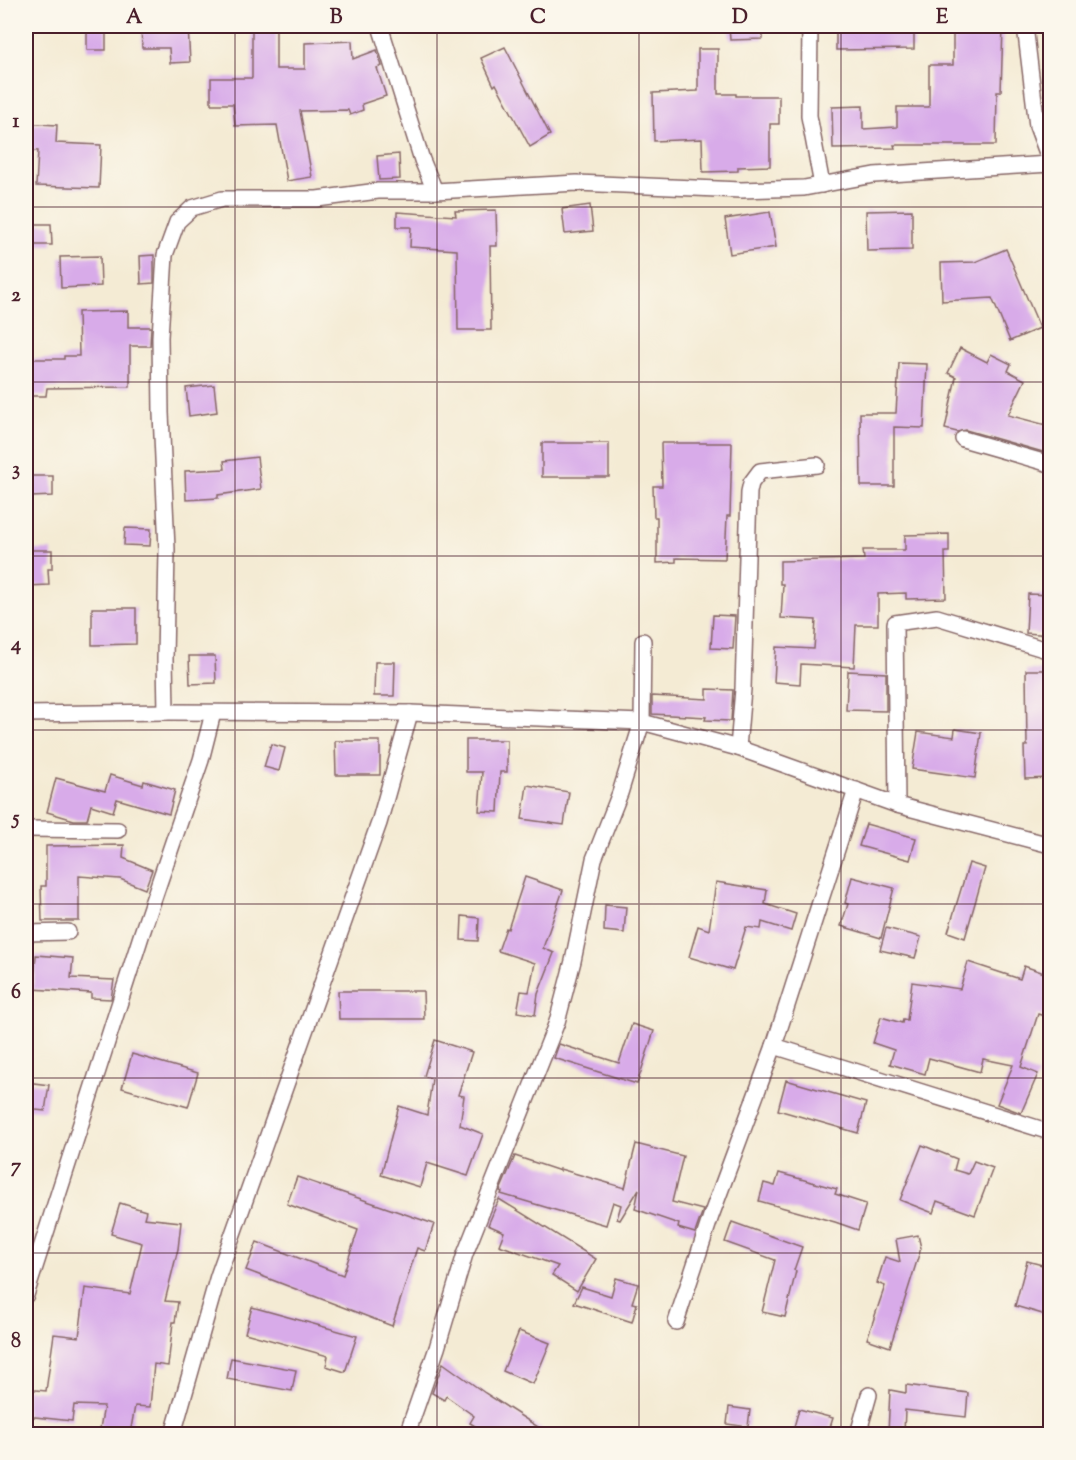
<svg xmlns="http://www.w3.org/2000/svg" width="1076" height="1460" font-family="'Sorts Mill Goudy',serif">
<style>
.building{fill:#d8abe9}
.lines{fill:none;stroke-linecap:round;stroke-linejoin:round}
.minor-casing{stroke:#866666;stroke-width:18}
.minor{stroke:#fff;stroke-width:15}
.grid{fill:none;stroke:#4a1f2b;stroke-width:1.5;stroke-opacity:0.55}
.neatline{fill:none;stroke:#4a1f2b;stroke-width:2}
.grid-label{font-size:20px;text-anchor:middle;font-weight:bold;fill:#4a1f2b}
</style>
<rect width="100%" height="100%" fill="#fbf7ec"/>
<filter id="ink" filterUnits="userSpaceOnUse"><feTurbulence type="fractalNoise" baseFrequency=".0167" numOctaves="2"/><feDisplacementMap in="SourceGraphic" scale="12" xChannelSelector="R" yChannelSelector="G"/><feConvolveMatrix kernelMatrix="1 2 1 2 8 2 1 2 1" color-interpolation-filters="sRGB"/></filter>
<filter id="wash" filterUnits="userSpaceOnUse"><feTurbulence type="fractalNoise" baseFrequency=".008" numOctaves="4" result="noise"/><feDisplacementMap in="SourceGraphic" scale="24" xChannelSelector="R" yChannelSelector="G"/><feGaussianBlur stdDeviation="1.35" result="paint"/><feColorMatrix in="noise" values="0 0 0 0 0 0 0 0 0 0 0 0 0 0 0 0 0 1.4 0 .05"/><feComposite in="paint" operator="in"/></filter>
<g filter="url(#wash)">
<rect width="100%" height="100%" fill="#f4ebd4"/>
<g id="blocks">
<g class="building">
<rect x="87" y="26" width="19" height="24"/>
<polygon points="141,26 188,26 190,62 170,63 169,48 142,48"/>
<polygon points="252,26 276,26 276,69 305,69 305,43 352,41 353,59 377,50 382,66 377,68 386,96 362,104 363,110 350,115 348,110 300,111 312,177 287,181 277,125 235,126 233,104 211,104 211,78 252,78"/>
<polygon points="729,26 763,26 763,39 730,40"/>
<polygon points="836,26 914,26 914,49 836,50"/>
<polygon points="953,26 1003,26 1001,92 997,92 996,145 894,145 895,148 833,149 832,107 863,106 863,129 897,127 897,107 929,107 929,65 953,65"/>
<polygon points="505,47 550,135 530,147 496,84 494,86 481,58"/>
<polygon points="698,49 718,49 718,94 736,94 736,96 779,96 779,124 770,124 770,166 738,167 738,171 703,172 702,139 654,141 653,93 698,91"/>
<polygon points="39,124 57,125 56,143 101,145 99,188 36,186 38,151 26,150 26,125"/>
<polygon points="399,154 400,179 379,180 377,156"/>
<polygon points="590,205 593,231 565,234 562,209"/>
<polygon points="496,210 497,246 490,246 491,330 458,330 457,250 410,247 411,227 397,227 397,212 456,216 455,211"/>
<polygon points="912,210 912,250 867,251 866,211"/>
<polygon points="770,212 776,247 730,254 725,219"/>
<polygon points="26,224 51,224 52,245 26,245"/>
<polygon points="1006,249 1040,328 1010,341 992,298 942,301 941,263 975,262"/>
<polygon points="154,255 154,283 141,284 140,256"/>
<polygon points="100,256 101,286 61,288 60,257"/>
<polygon points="128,311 128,327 151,327 150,346 130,346 130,387 47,388 46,396 26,396 26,359 64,359 64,356 79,356 78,312"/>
<polygon points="960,348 987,362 991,354 1011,364 1008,371 1025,380 1008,415 1050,426 1050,454 966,430 957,432 945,429 956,377 948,373"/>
<polygon points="899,363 927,364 924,428 894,427 894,486 861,486 860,413 896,413"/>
<polygon points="214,385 217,412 189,416 186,388"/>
<rect x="542" y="443" width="67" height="34"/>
<polygon points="661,443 732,443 730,516 727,516 725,559 676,558 676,562 657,563 657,517 654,517 653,486 662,486"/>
<polygon points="257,457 261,489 218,495 218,498 186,500 185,471 225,469 224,461"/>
<polygon points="31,476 53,476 53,496 31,497"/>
<polygon points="125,528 151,529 150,546 124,545"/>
<polygon points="949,534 949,552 945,552 946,598 906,599 906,593 878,594 878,625 856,625 854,667 801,664 800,684 774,682 776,647 814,649 816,620 781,618 783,584 780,584 780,561 864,559 863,550 905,550 905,535"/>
<polygon points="26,550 52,550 52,569 48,569 49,585 26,586"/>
<polygon points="1028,594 1050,595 1050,635 1026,633"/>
<polygon points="92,608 136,608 136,644 92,645"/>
<polygon points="713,615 735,616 733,649 711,648"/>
<polygon points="189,656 215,656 216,683 190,684"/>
<polygon points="375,662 395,662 394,696 374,696"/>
<polygon points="1026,670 1050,670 1050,778 1025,779 1024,746 1027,746"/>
<polygon points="848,671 886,673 886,711 846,710"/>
<polygon points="707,689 733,690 731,721 705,720 706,717 652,714 652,696 707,699"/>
<polygon points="955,729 981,733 975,778 912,769 918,732 954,737"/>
<polygon points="466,740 507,740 507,772 500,772 498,812 479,811 482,772 466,772"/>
<polygon points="335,741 380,741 380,775 336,775"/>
<polygon points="271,744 285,748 279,771 264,767"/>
<polygon points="110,775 143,785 144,781 175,790 169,814 117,799 113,812 91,805 87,820 74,820 47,812 56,778 105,791"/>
<polygon points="527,785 569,792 564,825 522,819"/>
<polygon points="866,824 916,838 910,860 859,846"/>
<polygon points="124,845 123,858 152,870 145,889 120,879 79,876 79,921 42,921 41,886 46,886 46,846"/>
<polygon points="969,863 985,868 965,938 948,932"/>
<polygon points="525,877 563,890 543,948 554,953 538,994 535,1015 517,1012 521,991 529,992 535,963 498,951 506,928 508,929"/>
<polygon points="852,877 894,888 881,938 841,926 848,904 845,903"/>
<polygon points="716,882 767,890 765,904 796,914 791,931 762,922 761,929 746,927 733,970 689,957 698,926 709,930"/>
<polygon points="605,905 626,907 624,933 604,931"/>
<polygon points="462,916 479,918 478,941 461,940"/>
<polygon points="886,928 921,937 915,958 880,950"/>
<polygon points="36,955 73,958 71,978 114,980 111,999 91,998 91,993 33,989"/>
<polygon points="968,962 1020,979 1024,966 1050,975 1050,995 1044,1016 1038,1014 1021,1067 1038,1074 1021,1113 997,1104 1013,1065 983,1059 980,1072 929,1058 925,1074 890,1064 894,1050 873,1043 881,1017 902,1023 903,1019 907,1020 912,982 960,989"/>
<polygon points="338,991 423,991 424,1019 339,1019"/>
<polygon points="632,1024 654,1031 637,1084 554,1058 559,1044 619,1063"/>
<polygon points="435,1040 472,1052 458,1095 464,1096 460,1125 483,1134 468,1176 427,1163 420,1187 381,1175 399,1106 427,1115 432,1079 424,1076"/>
<polygon points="132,1054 198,1073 188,1107 122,1088"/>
<polygon points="786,1080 866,1103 858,1133 778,1110"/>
<polygon points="26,1082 49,1085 45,1111 26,1109"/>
<polygon points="636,1144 683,1156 672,1202 703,1210 695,1233 678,1228 679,1224 635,1209 639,1189 620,1220 617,1219 621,1205 613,1202 606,1225 501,1194 502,1192 500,1191 515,1156 560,1171 560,1169 625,1188"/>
<polygon points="922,1145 957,1159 954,1170 968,1174 974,1161 993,1168 975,1215 937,1201 933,1213 900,1200"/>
<polygon points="779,1173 837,1189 835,1194 866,1204 858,1230 835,1222 759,1201 764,1183 775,1186"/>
<polygon points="297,1177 434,1224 425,1251 417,1248 392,1326 246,1270 257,1242 343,1275 358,1230 287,1204"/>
<polygon points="499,1199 596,1259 577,1291 552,1275 558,1266 499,1245 504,1232 488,1225"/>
<polygon points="120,1203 146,1211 144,1218 181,1222 178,1249 165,1301 178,1302 175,1322 173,1322 168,1366 154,1364 150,1407 135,1406 130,1434 99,1434 104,1406 74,1405 72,1421 26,1416 26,1389 46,1391 54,1334 79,1337 85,1288 130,1294 142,1243 111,1234"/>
<polygon points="732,1222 802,1247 794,1270 796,1271 785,1317 762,1312 775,1260 725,1242"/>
<polygon points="918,1235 921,1248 890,1347 867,1339 885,1286 877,1283 885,1257 900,1262 896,1239"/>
<polygon points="1027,1261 1050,1267 1050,1299 1046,1315 1015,1306"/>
<polygon points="616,1278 638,1284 632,1303 637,1304 632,1322 574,1303 582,1287 611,1296"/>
<polygon points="252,1307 357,1336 345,1372 326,1366 328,1356 245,1333"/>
<polygon points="519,1331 550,1343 533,1384 503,1371"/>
<polygon points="231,1358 296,1370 292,1391 227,1379"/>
<polygon points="443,1363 485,1393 549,1434 488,1434 470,1423 474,1416 446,1396 444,1400 432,1393"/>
<polygon points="906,1385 968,1393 966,1417 905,1410 904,1433 888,1433 890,1390 906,1393"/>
<polygon points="729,1407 750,1410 748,1427 727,1424"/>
<polygon points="799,1409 833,1418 828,1434 792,1434"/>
</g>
</g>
</g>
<g filter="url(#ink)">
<use href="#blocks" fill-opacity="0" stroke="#866666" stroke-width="1.5"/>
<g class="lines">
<defs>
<g id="minor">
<polyline points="380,26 422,160 435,191"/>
<polyline points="810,26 809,116 822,185"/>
<polyline points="1025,26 1037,126 1050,161"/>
<polyline points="963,439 1050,464"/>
<polyline points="166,712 165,659 167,549 161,413 160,337 165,255 177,222 192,208 222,199 317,199 378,191 435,191 577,183 741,190 804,188 874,175 1050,164"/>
<polyline points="26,714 166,712 410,713 642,722 738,748 897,805 1050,845"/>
<polyline points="738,748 743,689 749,492 751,483 760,471 817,465"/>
<polyline points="897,805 895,623 937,617 1050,651"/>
<polyline points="26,829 118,830"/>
<polyline points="26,933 68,932"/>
<polyline points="774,1046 1050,1132"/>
<polyline points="26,1295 142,933 201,760 213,713"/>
<polyline points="676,1322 711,1216 774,1046 856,790"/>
<polyline points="173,1434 218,1276 379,823 410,713"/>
<polyline points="407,1434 437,1348 465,1254 557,1022 573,961 594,859 620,793 642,722 643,641"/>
<polyline points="858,1434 869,1395"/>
</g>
</defs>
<use href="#minor" class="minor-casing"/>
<use href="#minor" class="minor"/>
</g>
</g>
<path class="grid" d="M 235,26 L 235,1434M 437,26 L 437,1434M 639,26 L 639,1434M 841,26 L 841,1434M 26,207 L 1050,207M 26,382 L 1050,382M 26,556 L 1050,556M 26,730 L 1050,730M 26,904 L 1050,904M 26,1078 L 1050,1078M 26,1253 L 1050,1253"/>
<rect width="1076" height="1460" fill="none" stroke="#fbf7ec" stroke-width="66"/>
<rect x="33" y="33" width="1010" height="1394" class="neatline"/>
<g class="grid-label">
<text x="134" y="23">A</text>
<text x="336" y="23">B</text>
<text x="538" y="23">C</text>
<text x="740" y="23">D</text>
<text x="942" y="23">E</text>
<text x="16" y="127">1</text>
<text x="16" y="301">2</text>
<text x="16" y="475">3</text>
<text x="16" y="650">4</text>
<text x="16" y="824">5</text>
<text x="16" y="998">6</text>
<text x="16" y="1172">7</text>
<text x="16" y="1347">8</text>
</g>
</svg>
